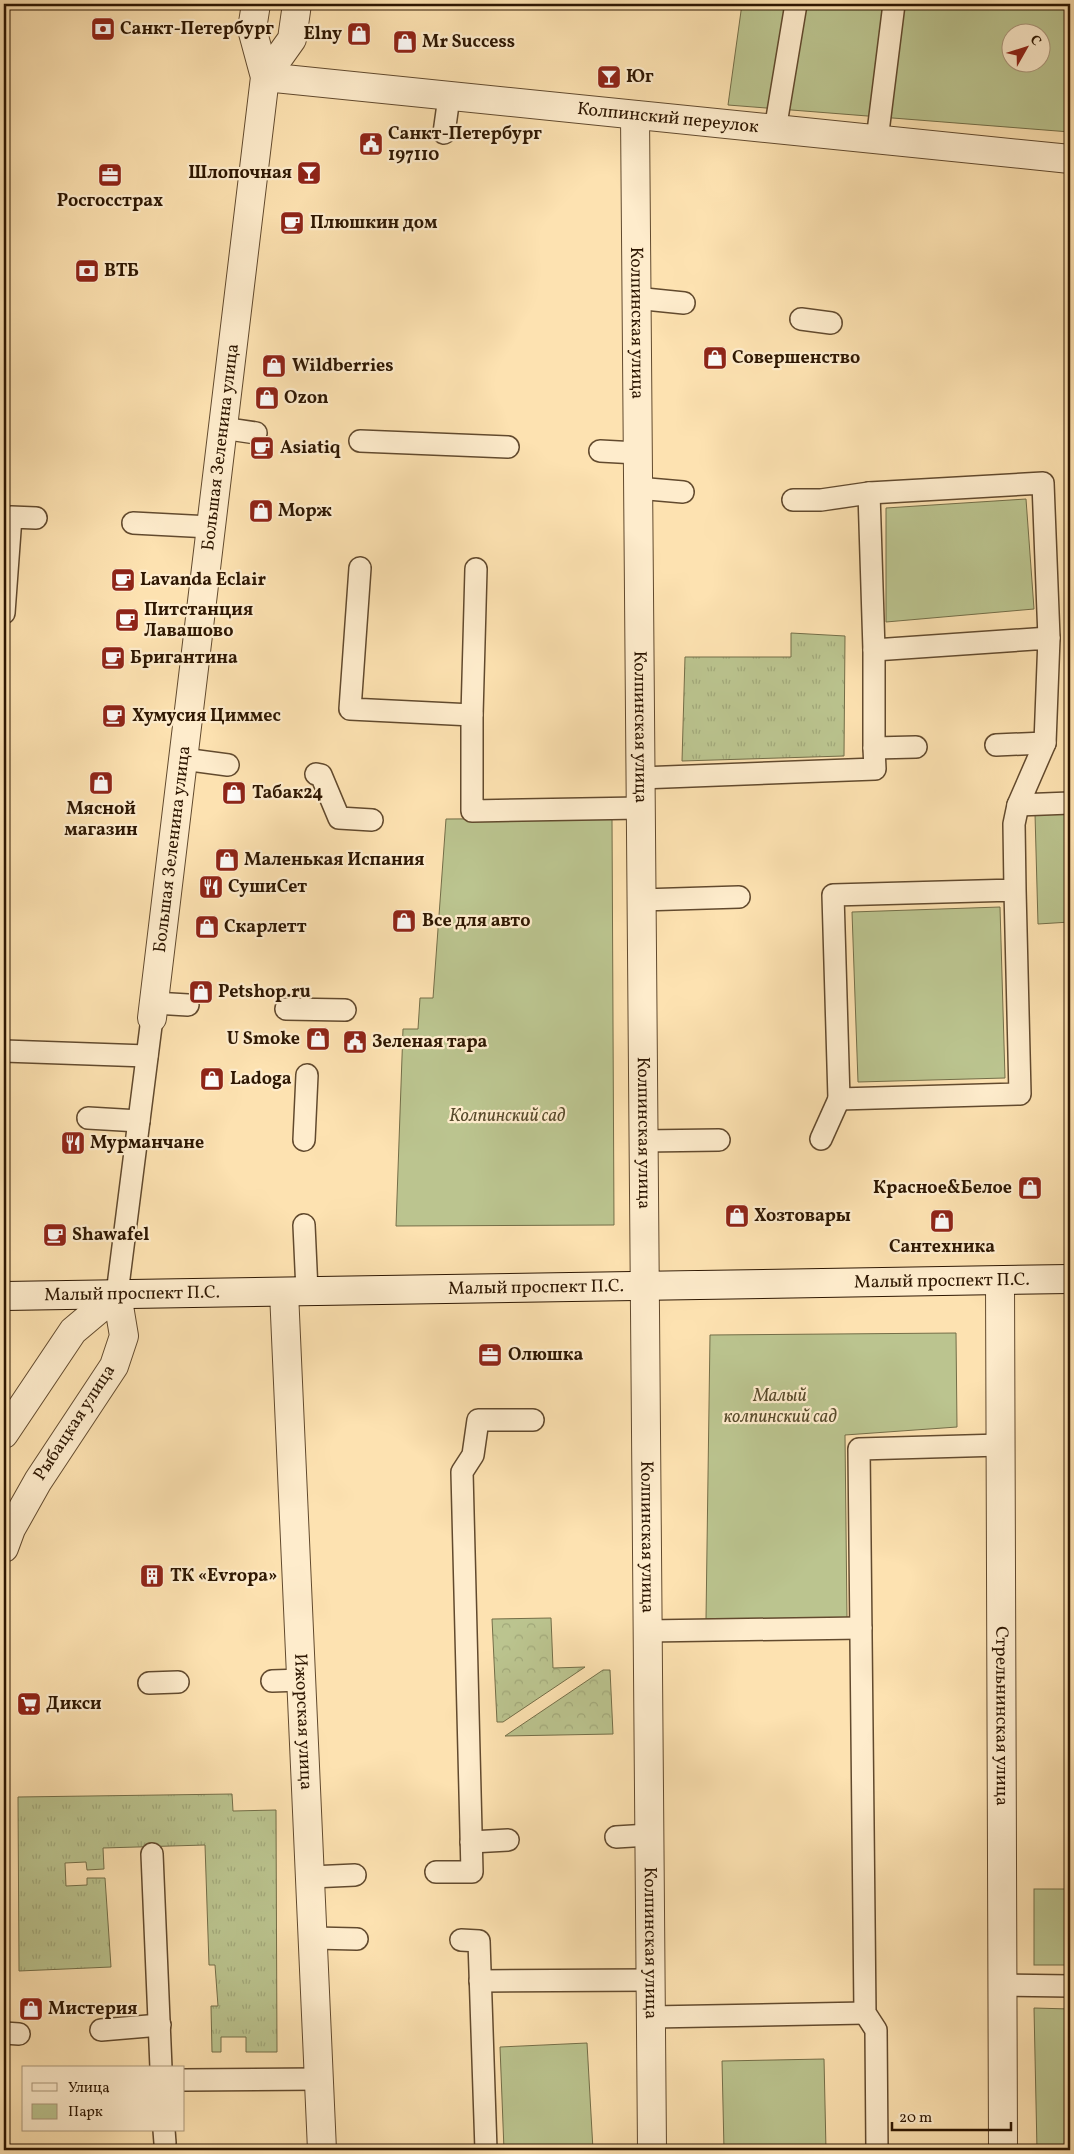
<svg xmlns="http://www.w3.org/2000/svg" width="1074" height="2154" font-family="Vollkorn,serif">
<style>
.grass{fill:url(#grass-tufts);stroke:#746e48}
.forest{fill:url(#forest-crowns);stroke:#746e48}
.park{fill:#bbc48f;stroke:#746e48;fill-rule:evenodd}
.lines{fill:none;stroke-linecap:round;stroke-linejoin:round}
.lane-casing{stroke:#624a2e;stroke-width:24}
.street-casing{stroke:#624a2e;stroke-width:30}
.secondary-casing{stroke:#2e1702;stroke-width:30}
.lane{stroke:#feeccc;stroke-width:21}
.street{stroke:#feeccc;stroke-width:28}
.secondary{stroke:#feeccc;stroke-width:28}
.labels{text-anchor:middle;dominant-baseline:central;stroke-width:4.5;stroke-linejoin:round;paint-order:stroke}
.poi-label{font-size:18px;font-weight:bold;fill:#2e1702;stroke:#feeccc;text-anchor:start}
.street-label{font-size:18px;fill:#2e1702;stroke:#feeccc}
.park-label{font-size:18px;font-style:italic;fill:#584b2c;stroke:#feeccc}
</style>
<defs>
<pattern id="grass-tufts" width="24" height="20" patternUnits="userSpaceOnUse" patternTransform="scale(1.25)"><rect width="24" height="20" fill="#bbc48f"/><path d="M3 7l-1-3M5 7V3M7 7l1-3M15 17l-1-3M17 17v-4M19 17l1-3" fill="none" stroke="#a1a87a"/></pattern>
<pattern id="forest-crowns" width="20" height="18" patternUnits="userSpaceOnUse" patternTransform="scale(1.25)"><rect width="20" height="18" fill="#bbc48f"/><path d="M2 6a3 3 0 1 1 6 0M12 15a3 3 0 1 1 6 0" fill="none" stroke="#a1a87a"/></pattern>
</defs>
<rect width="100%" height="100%" fill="#fde2b1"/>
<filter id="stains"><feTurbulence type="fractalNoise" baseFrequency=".004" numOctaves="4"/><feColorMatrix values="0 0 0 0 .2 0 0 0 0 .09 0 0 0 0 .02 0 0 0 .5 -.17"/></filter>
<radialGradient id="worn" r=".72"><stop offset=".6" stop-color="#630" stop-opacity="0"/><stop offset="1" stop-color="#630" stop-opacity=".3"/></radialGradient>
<g class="grass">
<polygon points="791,633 845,636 844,756 682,761 685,657 791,657"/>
<polygon points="232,1794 233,1811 276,1810 277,2052 246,2052 246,2037 221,2037 221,2052 212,2052 211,2006 218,2006 215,1965 209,1965 205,1845 103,1848 104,1869 87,1870 86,1862 65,1863 66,1886 87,1885 87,1878 105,1878 111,1967 19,1971 18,1797"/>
</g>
<g class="forest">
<polygon points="551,1618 553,1668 585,1667 503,1722 497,1722 492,1619"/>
<polygon points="603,1670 610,1670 613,1734 505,1736"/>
</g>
<g class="park">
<path d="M 742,4 L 1070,4 L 1070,132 L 728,105 ZM 1012,32 L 1042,32 L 1042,62 L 1012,62 Z"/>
<polygon points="1026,499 1034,609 886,622 886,508"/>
<polygon points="1035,814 1070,814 1070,922 1038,924"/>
<polygon points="612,818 614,1225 396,1226 403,1029 418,1029 420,998 433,998 446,819"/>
<polygon points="1000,907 1005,1078 858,1082 852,912"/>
<polygon points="956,1333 957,1427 845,1435 847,1618 706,1619 710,1335"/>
<rect x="1034" y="1889" width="36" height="76"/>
<polygon points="1034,2008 1070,2009 1070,2150 1037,2150"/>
<polygon points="587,2043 593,2150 504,2150 500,2047"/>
<polygon points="824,2059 826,2150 724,2150 722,2061"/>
</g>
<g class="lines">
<defs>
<g id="lane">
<polyline points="775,130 796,4"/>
<polyline points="444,133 449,97"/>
<polyline points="877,140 894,4"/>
<polyline points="635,298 684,303"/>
<polyline points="801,319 831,323"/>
<polyline points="222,428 256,433"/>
<polyline points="360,441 508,447"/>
<polyline points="600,451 637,453"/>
<polyline points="637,488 683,492"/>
<polyline points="869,493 1043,483 1049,638"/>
<polyline points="793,500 821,500 869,493 874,650 1049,638 1045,743 1018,805 1070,803"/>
<polyline points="133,523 210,527"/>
<polyline points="360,568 350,709 472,715"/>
<polyline points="476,569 472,715 472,811 640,808"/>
<polyline points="4,613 11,517 36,518"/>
<polyline points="874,650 874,748"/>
<polyline points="996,745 1045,743"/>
<polyline points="183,759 228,765"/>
<polyline points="316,774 321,775 339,818 372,820"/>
<polyline points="640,778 875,769 874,748 916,747"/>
<polyline points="1015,890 833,895 839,1099 1020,1094 1015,890 1014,824 1018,805"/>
<polyline points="641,900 739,897"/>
<polyline points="154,1003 188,1005"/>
<polyline points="286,1009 345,1010"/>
<polyline points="4,1051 147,1056"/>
<polyline points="88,1118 139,1121"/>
<polyline points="821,1139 839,1099"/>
<polyline points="304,1140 307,1075"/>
<polyline points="643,1141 719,1140"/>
<polyline points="304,1225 307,1291"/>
<polyline points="117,1294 152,1018"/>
<polyline points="647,1631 861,1628"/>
<polyline points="272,1681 302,1680"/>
<polyline points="149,1683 178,1682"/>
<polyline points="616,1837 649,1835"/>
<polyline points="471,1842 508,1840"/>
<polyline points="152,1854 161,2068"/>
<polyline points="436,1872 472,1872 462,1472 473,1455 478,1420 533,1420"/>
<polyline points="311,1877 355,1875"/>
<polyline points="314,1938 357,1939"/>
<polyline points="461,1940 479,1941 486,2150"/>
<polyline points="480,1981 651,1980"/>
<polyline points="1004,1985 1070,1986"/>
<polyline points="651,2017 865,2013"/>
<polyline points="101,2030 160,2025"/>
<polyline points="4,2033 19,2034"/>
<polyline points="184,2080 319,2079"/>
<polyline points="164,2130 165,2143"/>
<polyline points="877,2150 876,2030 865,2013 859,1449 1001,1445"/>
</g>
<g id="street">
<path id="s1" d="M 265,77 L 1070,159"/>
<polyline points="265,77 292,39 297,4"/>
<path id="s2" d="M 635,115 L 652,2150"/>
<path id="s3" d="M 152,1018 L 265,77 L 252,29 L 256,4"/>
<path id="s4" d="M 1000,1281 L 1003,2150"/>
<path id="s5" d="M 284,1292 L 322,2150"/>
<polyline points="4,1434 73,1331 117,1294 124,1336 114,1366 38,1481 11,1529 4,1548"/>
</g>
<g id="secondary">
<path id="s6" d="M 4,1296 L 1070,1279"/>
</g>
</defs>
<use href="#lane" class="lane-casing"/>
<use href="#street" class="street-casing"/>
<use href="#secondary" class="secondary-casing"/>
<use href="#lane" class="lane"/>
<use href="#street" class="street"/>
<use href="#secondary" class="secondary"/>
</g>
<defs>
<symbol id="bank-square" viewBox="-11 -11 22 22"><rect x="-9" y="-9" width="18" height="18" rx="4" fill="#8f2418" stroke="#feeccc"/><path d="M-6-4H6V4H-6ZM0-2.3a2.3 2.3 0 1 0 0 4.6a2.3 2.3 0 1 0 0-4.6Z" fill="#fff"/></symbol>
<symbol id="shop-square" viewBox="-11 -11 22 22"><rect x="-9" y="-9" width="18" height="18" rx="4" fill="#8f2418" stroke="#feeccc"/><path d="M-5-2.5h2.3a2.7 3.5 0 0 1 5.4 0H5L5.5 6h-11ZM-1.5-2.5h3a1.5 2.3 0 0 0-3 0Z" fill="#fff"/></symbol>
<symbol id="bar-square" viewBox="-11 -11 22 22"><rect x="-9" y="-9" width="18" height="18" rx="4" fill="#8f2418" stroke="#feeccc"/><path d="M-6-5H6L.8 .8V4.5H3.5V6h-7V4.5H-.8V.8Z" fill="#fff"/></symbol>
<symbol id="civic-square" viewBox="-11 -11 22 22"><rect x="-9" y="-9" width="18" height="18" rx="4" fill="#8f2418" stroke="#feeccc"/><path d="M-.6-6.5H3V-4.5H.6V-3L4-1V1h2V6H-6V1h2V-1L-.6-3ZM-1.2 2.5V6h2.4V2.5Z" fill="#fff"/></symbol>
<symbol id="office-square" viewBox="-11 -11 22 22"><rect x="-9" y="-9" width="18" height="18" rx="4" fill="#8f2418" stroke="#feeccc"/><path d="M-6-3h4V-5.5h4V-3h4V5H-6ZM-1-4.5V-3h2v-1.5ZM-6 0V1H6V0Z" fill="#fff"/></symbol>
<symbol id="cafe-square" viewBox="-11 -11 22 22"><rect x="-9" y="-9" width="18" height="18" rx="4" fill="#8f2418" stroke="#feeccc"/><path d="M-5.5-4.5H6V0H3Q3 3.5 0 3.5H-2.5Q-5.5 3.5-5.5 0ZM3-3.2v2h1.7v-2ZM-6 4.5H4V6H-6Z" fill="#fff"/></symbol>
<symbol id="restaurant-square" viewBox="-11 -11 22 22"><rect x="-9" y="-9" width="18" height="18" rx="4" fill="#8f2418" stroke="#feeccc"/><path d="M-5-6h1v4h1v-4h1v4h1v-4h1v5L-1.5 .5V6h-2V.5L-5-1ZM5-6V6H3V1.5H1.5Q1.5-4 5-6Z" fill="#fff"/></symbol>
<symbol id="building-square" viewBox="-11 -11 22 22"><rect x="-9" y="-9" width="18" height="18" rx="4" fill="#8f2418" stroke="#feeccc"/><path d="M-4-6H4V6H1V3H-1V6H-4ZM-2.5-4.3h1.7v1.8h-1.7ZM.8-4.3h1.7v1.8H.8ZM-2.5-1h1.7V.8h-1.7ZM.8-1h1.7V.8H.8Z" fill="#fff"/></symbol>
<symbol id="supermarket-square" viewBox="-11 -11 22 22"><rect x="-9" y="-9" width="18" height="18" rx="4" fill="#8f2418" stroke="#feeccc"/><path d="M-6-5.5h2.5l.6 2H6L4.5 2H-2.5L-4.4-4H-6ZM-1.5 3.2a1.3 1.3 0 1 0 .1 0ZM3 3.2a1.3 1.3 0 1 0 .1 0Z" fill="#fff"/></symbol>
</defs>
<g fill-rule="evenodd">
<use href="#bank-square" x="89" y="15" width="28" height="28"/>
<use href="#shop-square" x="345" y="20" width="28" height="28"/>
<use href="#shop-square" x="391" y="28" width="28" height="28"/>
<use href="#bar-square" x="595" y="63" width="28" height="28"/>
<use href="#civic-square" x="357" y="130" width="28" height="28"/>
<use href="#bar-square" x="295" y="159" width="28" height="28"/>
<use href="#office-square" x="96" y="161" width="28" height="28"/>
<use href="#cafe-square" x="278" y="209" width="28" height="28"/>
<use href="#bank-square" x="73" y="257" width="28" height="28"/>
<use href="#shop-square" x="701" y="344" width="28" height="28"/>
<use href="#shop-square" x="260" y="352" width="28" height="28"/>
<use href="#shop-square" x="253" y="384" width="28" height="28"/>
<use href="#cafe-square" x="248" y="434" width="28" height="28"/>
<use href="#shop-square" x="247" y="497" width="28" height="28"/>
<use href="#cafe-square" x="109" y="566" width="28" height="28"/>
<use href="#cafe-square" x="113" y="606" width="28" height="28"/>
<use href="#cafe-square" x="99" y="644" width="28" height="28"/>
<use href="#cafe-square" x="100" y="702" width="28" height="28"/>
<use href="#shop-square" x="87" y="769" width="28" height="28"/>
<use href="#shop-square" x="220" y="779" width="28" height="28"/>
<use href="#shop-square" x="213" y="846" width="28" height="28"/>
<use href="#restaurant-square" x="197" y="873" width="28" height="28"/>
<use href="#shop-square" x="390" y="907" width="28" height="28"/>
<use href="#shop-square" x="193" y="913" width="28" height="28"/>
<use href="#shop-square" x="187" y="978" width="28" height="28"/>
<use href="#shop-square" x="304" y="1025" width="28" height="28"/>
<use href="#civic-square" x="341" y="1028" width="28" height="28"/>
<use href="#shop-square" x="198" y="1065" width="28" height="28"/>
<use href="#restaurant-square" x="59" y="1129" width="28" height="28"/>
<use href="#shop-square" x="1016" y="1174" width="28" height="28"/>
<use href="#shop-square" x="723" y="1202" width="28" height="28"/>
<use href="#shop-square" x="928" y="1207" width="28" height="28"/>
<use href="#cafe-square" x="41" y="1221" width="28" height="28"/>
<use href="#office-square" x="476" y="1341" width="28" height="28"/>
<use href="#building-square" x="138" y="1562" width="28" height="28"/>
<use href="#supermarket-square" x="15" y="1690" width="28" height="28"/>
<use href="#shop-square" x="17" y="1995" width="28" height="28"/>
</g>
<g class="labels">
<g class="poi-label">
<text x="120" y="29">Санкт-Петербург</text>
<text x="342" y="34" text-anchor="end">Elny</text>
<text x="422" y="42">Mr Success</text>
<text x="626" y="77">Юг</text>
<text x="388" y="134">Санкт-Петербург<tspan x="388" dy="21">197110</tspan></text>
<text x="292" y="173" text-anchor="end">Шлопочная</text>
<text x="110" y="201" text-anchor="middle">Росгосстрах</text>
<text x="310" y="223">Плюшкин дом</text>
<text x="104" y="271">ВТБ</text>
<text x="732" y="358">Совершенство</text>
<text x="292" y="366">Wildberries</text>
<text x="284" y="398">Ozon</text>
<text x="280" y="448">Asiatiq</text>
<text x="278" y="511">Морж</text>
<text x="140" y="580">Lavanda Eclair</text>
<text x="144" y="610">Питстанция<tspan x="144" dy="21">Лавашово</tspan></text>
<text x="130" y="658">Бригантина</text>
<text x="132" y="716">Хумусия Циммес</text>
<text x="252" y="793">Табак24</text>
<text x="101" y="809" text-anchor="middle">Мясной<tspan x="101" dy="21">магазин</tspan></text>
<text x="244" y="860">Маленькая Испания</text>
<text x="228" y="887">СушиСет</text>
<text x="422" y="921">Все для авто</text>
<text x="224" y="927">Скарлетт</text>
<text x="218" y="992">Petshop.ru</text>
<text x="300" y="1039" text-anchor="end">U Smoke</text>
<text x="372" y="1042">Зеленая тара</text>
<text x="230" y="1079">Ladoga</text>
<text x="90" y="1143">Мурманчане</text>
<text x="1012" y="1188" text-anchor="end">Красное&amp;Белое</text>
<text x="754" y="1216">Хозтовары</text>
<text x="72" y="1235">Shawafel</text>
<text x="942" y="1247" text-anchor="middle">Сантехника</text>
<text x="508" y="1355">Олюшка</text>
<text x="170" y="1576">ТК «Evropa»</text>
<text x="46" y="1704">Дикси</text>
<text x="48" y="2009">Мистерия</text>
</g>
<g class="street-label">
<text stroke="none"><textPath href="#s1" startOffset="405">Колпинский переулок</textPath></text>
<text stroke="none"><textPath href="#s2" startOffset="208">Колпинская улица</textPath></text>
<text stroke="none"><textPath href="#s3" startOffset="575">Большая Зеленина улица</textPath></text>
<text stroke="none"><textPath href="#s2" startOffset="612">Колпинская улица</textPath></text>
<text stroke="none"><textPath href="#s3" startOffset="170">Большая Зеленина улица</textPath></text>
<text stroke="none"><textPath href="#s2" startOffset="1018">Колпинская улица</textPath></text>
<text stroke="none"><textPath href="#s6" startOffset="938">Малый проспект П.С.</textPath></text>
<text stroke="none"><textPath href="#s6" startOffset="532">Малый проспект П.С.</textPath></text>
<text stroke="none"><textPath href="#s6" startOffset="128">Малый проспект П.С.</textPath></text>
<text transform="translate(75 1423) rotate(-57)">Рыбацкая улица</text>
<text stroke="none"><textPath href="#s2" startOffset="1422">Колпинская улица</textPath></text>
<text stroke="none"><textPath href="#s4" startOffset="435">Стрельнинская улица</textPath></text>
<text stroke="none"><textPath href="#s5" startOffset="430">Ижорская улица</textPath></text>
<text stroke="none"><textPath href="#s2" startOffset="1828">Колпинская улица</textPath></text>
</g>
<g class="park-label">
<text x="507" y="1116">Колпинский сад</text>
<text x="780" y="1396">Малый<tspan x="780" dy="21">колпинский сад</tspan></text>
</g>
</g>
<rect width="1074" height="2154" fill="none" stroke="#fde2b1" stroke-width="20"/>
<rect x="5" y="5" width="1064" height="2144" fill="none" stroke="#2e1702" stroke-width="2.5"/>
<rect x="10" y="10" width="1054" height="2134" fill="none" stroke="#2e1702"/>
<rect x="22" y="2066" width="162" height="65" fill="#feeccc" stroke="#ab977b"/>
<rect x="32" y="2083" width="25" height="8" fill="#feeccc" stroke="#ab977b"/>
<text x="68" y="2092" font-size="15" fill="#2e1702">Улица</text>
<rect x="32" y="2104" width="25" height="15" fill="#bbc48f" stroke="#ab977b"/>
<text x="68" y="2116" font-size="15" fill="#2e1702">Парк</text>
<g transform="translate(1026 48) rotate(51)"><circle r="24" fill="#feeccc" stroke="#ab977b"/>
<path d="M0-4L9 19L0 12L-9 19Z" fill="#8f2418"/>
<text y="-8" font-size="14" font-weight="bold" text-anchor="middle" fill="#2e1702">С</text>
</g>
<path d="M892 2122v8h119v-8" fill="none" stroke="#2e1702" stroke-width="2.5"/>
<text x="899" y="2122" font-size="15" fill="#2e1702" stroke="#feeccc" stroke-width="4" paint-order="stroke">20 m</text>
<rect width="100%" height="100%" filter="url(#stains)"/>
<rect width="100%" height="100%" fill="url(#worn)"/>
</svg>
